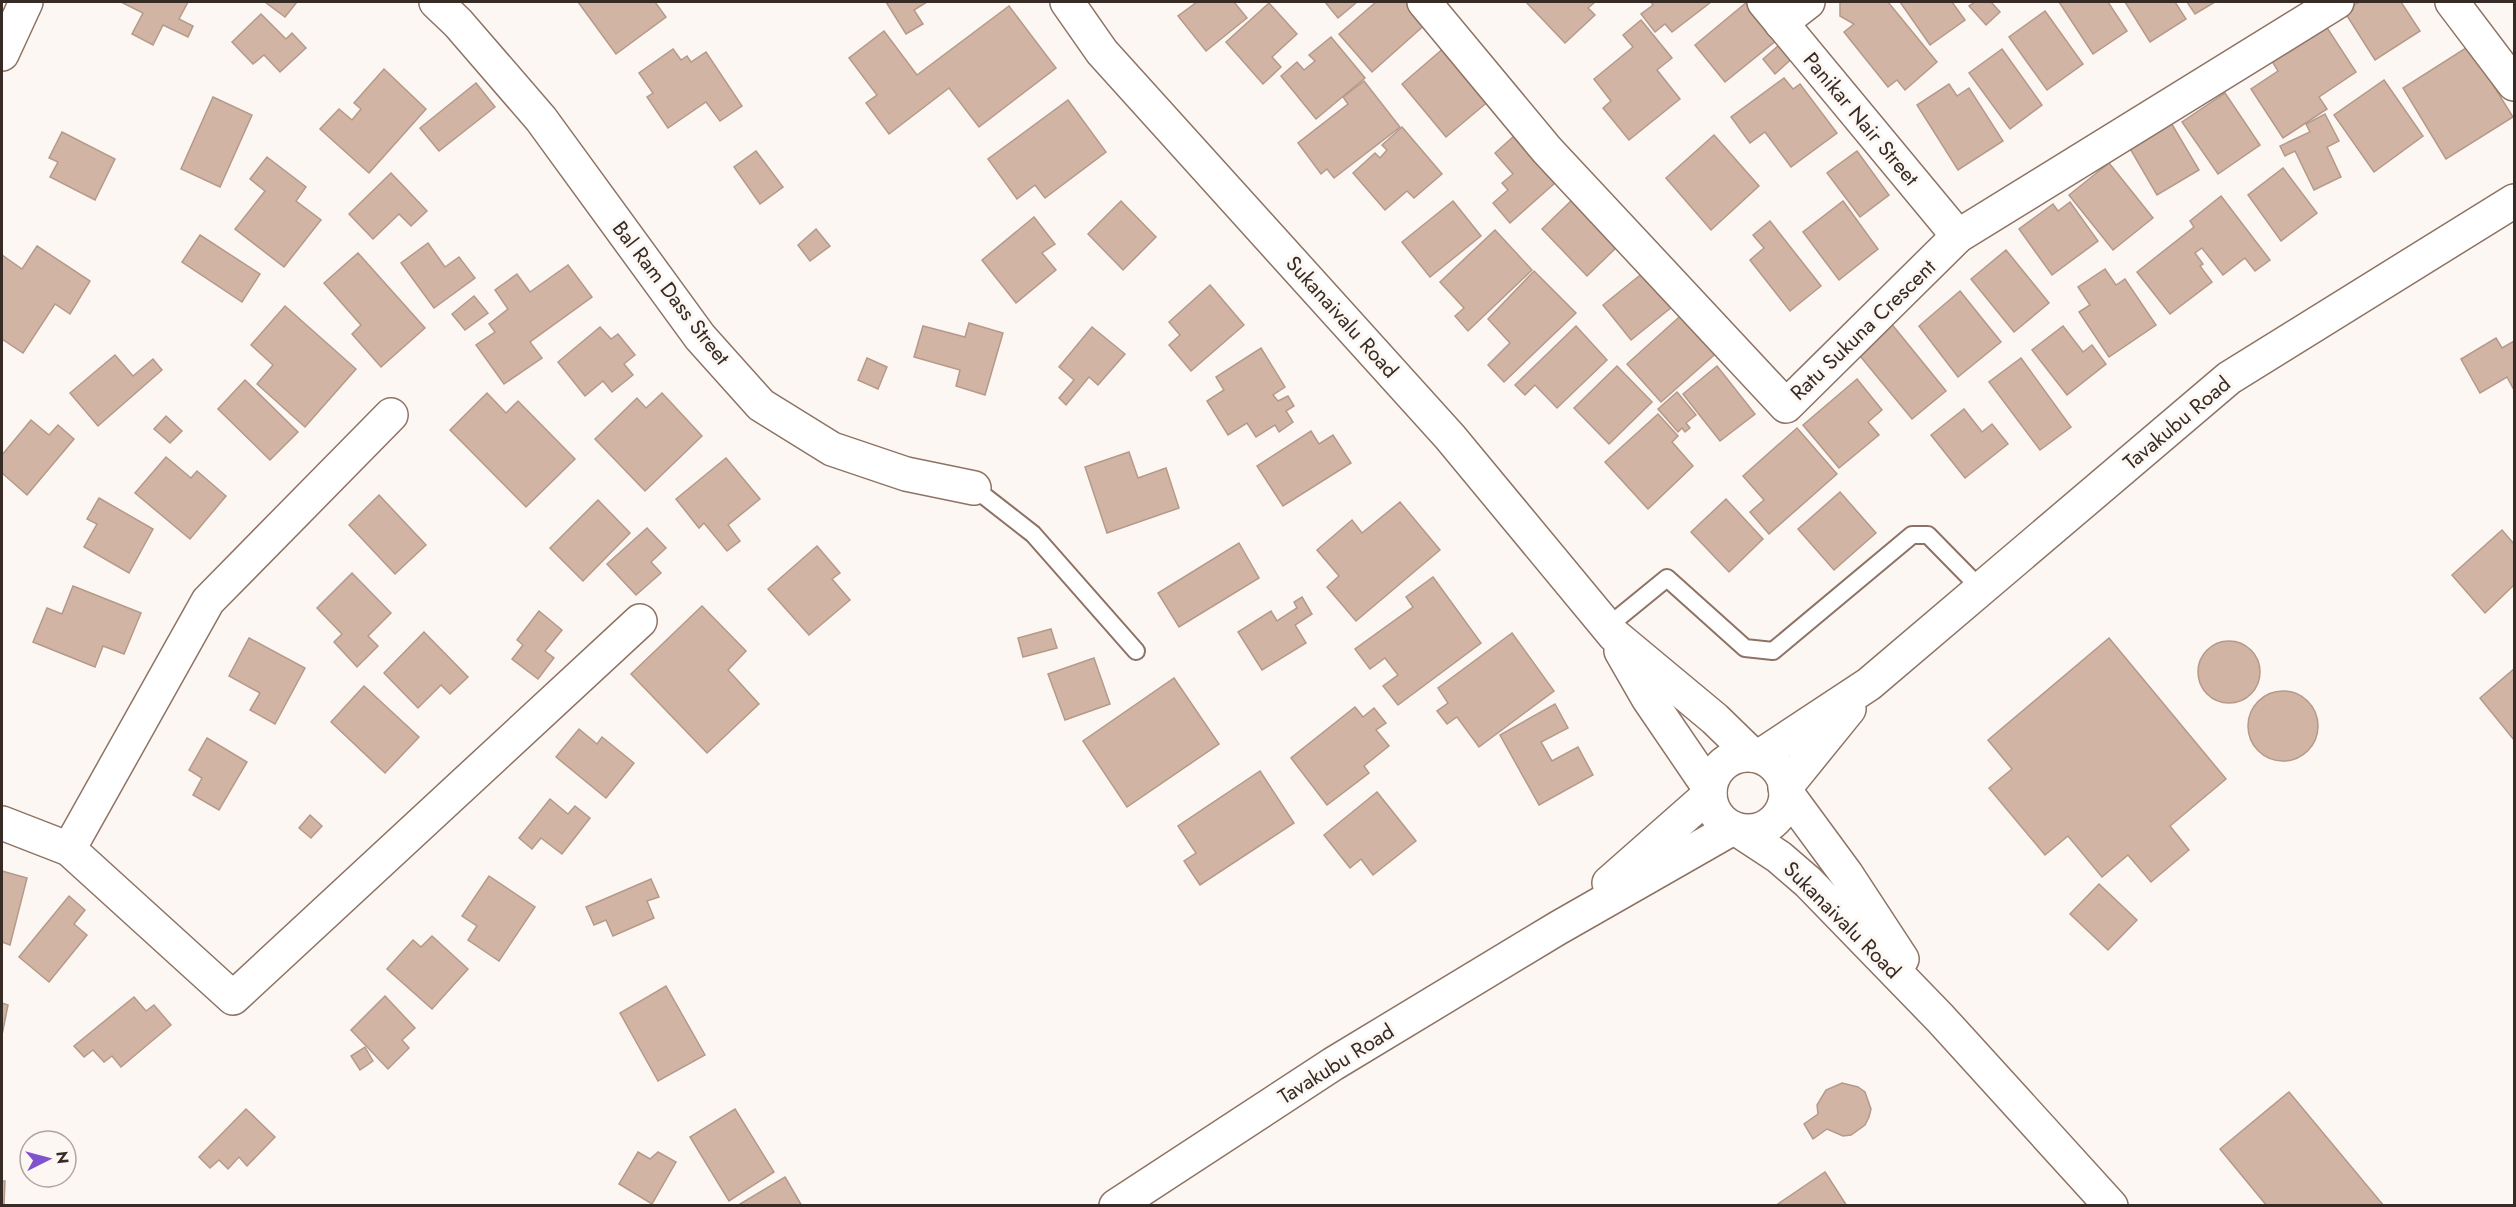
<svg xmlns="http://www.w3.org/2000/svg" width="2516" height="1207" font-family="Jost,sans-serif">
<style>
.building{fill:#d1b4a4;stroke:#b59989;stroke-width:1.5}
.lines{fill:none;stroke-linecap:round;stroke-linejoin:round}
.lane-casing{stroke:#8e7364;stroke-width:20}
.street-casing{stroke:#8e7364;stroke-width:36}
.secondary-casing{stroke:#8e7364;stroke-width:36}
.lane{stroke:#fff;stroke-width:16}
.street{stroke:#fff;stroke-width:33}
.secondary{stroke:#fff;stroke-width:33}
.labels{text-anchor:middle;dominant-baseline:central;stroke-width:6;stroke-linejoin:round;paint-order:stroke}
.street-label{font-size:21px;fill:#362b25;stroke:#fdf7f3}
</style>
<rect width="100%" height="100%" fill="#fdf7f3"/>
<g class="building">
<polygon points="121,2 188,2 179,19 193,26 188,37 163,25 153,45 132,34 143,13"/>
<polygon points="265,2 297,2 285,17"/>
<polygon points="578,2 655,2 666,17 616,54"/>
<polygon points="886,2 927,2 914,10 923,24 906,34"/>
<polygon points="1197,2 1234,2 1247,18 1206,51 1178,16"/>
<polygon points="1325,2 1357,2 1338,18"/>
<polygon points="1376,2 1410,2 1428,22 1372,72 1339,34"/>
<polygon points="1526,2 1595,2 1588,8 1595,15 1565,43"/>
<polygon points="1651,2 1711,2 1672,32 1665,24 1655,32 1641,14 1653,5"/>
<polygon points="1747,2 1756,2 1783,35 1725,82 1695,45"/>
<polygon points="1840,2 1888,2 1937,62 1905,90 1897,80 1888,87 1844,32 1854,24 1840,16"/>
<polygon points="1900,2 1952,2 1965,20 1930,45"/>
<polygon points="1975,2 1991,2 2000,12 1986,25 1969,6"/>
<polygon points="2059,2 2108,2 2127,31 2093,54"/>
<polygon points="2125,2 2175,2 2186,19 2150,42"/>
<polygon points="2187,2 2215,2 2195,14"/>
<polygon points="2359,2 2401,2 2420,31 2375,60 2344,11"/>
<polygon points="1269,3 1297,34 1272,57 1281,67 1263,84 1226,42"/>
<polygon points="1009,6 1056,68 979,127 949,88 889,134 866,103 877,95 849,58 884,31 917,75"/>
<polygon points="2045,11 2083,64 2047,90 2009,37"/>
<polygon points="261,14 286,39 292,33 306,48 280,72 264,55 253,64 232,42"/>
<polygon points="2320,17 2356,72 2319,97 2327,109 2283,138 2251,89 2278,71 2267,53"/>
<polygon points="1641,20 1672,58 1657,70 1680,99 1629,140 1603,108 1611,101 1594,79 1633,47 1623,35"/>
<polygon points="1331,37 1365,78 1316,119 1281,76 1297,62 1304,70 1315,61 1309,55"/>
<polygon points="1785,40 1797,54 1775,74 1763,59"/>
<polygon points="2469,46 2513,117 2446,159 2403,88"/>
<polygon points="1445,47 1490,100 1446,137 1402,84"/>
<polygon points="673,49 681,60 687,56 691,62 706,52 742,106 720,121 706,102 668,128 647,97 653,93 639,73"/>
<polygon points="2002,49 2042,105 2010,129 1969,73"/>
<polygon points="384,69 426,109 369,173 320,129 339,109 352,120 361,109 354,103"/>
<polygon points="1784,78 1793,89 1800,84 1837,133 1791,167 1765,132 1750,143 1731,117"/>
<polygon points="2384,80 2423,136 2374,172 2334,115"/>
<polygon points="1364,81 1400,127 1334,178 1327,169 1321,174 1298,143 1348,104 1343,97"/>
<polygon points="476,83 495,107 439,151 420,128"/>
<polygon points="1949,84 1957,96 1969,88 2003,141 1958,170 1917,105"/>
<polygon points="2225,93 2260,145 2218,174 2182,122"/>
<polygon points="213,97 252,115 220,187 181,169"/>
<polygon points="1068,100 1106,152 1045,198 1035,185 1017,199 988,159"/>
<polygon points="2325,114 2339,141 2327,147 2341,177 2314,190 2295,151 2285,156 2280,146 2310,132 2306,124"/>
<polygon points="2167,116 2199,170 2157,195 2125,140"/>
<polygon points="1402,127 1442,174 1414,198 1407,191 1385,210 1353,173 1375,153 1380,158 1387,150 1382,145"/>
<polygon points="1523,128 1564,175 1510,223 1493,203 1508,190 1502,183 1513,174 1495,153"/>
<polygon points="62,132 115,159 95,200 50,177 58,162 49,158"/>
<polygon points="1714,135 1759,186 1711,230 1666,178"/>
<polygon points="756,151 783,187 760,204 734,167"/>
<polygon points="1857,151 1889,195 1860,217 1827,173"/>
<polygon points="267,157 306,187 296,201 321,220 284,267 235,229 265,191 250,179"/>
<polygon points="2109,163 2153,218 2113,250 2069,195"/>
<polygon points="2283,168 2317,213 2281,241 2248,195"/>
<polygon points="391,173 427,211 411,226 399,214 373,239 349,214"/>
<polygon points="2221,196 2270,260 2255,271 2245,258 2223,275 2202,248 2195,253 2203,264 2200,266 2212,282 2170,314 2137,272 2194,227 2190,221"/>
<polygon points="1573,199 1619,245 1587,276 1542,229"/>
<polygon points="1121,201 1156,237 1123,270 1088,234"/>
<polygon points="1453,201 1481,236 1430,277 1402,242"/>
<polygon points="1843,201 1878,249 1839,280 1803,232"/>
<polygon points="2070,202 2098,241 2052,275 2019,229 2053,204 2058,211"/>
<polygon points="1034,217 1055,244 1042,253 1056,270 1016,303 982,260"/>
<polygon points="1770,221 1821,286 1790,311 1750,260 1764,248 1753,235"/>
<polygon points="816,229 830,246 810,261 798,245"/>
<polygon points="1495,230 1532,270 1468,331 1455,316 1464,308 1440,282"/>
<polygon points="200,235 260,274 242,302 182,262"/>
<polygon points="428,243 445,267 459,257 475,278 434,308 401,263"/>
<polygon points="37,246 90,281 70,314 55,304 23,353 2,339 2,255 22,269"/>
<polygon points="2006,250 2049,303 2014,332 1971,279"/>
<polygon points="358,253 425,328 381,367 352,334 361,325 324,283"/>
<polygon points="568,265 592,297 530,342 542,358 504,384 476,345 495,332 489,324 508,309 495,290 517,274 530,292"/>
<polygon points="1649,268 1677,303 1631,340 1603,305"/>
<polygon points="2105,269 2116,285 2125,279 2156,325 2109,357 2079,312 2090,305 2078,287"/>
<polygon points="1534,271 1576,313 1504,382 1488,365 1510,343 1488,319"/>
<polygon points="1210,285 1244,325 1191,371 1169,345 1180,335 1169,322"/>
<polygon points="1960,291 2001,342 1958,377 1919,326"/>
<polygon points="474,296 488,313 465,330 452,314"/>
<polygon points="285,306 356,369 305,427 257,384 273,365 251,345"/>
<polygon points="1687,310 1721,349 1661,402 1627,364"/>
<polygon points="1890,322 1946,391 1912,419 1856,351"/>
<polygon points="969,323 1003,333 985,395 956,386 960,370 914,357 923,326 965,337"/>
<polygon points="1576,326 1607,360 1557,408 1535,385 1525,395 1515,385"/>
<polygon points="2063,326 2083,352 2092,345 2106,364 2067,395 2032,350"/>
<polygon points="600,327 611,339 618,334 635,355 624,364 633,375 612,392 603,381 585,396 558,362"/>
<polygon points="1092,327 1125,354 1098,385 1089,377 1066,405 1059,398 1074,380 1059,367"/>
<polygon points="2496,338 2502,348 2514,341 2514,390 2507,377 2480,393 2461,359"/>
<polygon points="1261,348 1285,387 1273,395 1278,401 1288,396 1294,406 1286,411 1293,422 1279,432 1275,425 1256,437 1247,423 1228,435 1207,401 1224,390 1216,377"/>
<polygon points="115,355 133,376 153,359 162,370 98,426 70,393"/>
<polygon points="867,358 887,367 878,389 858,380"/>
<polygon points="2021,358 2071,427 2040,450 1989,382"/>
<polygon points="1617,366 1652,402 1609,444 1574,408"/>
<polygon points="1717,366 1755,414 1720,441 1683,394"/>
<polygon points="1857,379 1882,410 1868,422 1879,435 1839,468 1803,425"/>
<polygon points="245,380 298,432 270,460 218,409"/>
<polygon points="1677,392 1696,415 1686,423 1690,428 1685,432 1682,428 1678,432 1658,409"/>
<polygon points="487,393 506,413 518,401 575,459 526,507 450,430"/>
<polygon points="662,393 702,436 645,491 595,439 637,398 646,408"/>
<polygon points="1964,409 1982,432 1992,424 2008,444 1965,478 1931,435"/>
<polygon points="1658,414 1678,436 1672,442 1693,466 1648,509 1605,462"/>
<polygon points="166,416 182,431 170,443 154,429"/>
<polygon points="31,420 49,435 58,425 74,439 27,495 2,473 2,455"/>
<polygon points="1797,428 1837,474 1769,534 1750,512 1764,500 1743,476"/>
<polygon points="1311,431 1319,444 1333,435 1351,463 1283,506 1257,466"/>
<polygon points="1129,452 1138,478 1166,468 1179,508 1107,533 1085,467"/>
<polygon points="166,457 191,478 197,471 226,496 190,539 135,493"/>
<polygon points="726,458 760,499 728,525 740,541 727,551 704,523 699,528 676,499"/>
<polygon points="1840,492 1876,533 1834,570 1798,529"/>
<polygon points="379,495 426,545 395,574 349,525"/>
<polygon points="99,498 153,529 129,573 84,547 97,524 87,519"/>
<polygon points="1726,499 1763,539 1729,572 1691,532"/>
<polygon points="598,500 630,533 583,581 550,548"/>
<polygon points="1400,502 1440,550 1356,621 1327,587 1339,576 1317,550 1352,520 1362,533"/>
<polygon points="647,528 666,548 651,562 661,573 636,595 607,564"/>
<polygon points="2502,530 2514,544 2514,585 2485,613 2452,575"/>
<polygon points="1239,543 1259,578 1179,627 1158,593"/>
<polygon points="817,546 840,573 832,579 850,600 809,635 768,589"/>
<polygon points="352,573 391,613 368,636 378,646 357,667 334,642 342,634 317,608"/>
<polygon points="1433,577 1481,643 1398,705 1383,686 1398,675 1385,658 1370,669 1355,649 1413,607 1406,597"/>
<polygon points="73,586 141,613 124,654 103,646 95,667 33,642 47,608 62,614"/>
<polygon points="1302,597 1312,614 1295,625 1306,643 1262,670 1238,632 1271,611 1277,621 1297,608 1294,602"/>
<polygon points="702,606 746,651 728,670 759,704 707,753 631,674"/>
<polygon points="539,611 562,630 545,651 554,658 538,679 512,659 523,645 517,640"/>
<polygon points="1051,629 1057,648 1023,657 1018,638"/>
<polygon points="424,632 468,677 450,694 441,685 418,708 384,673"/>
<polygon points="1512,633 1554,691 1479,747 1457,717 1447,724 1437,711 1448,703 1438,688"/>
<polygon points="249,638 305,668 275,724 250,710 260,693 229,676"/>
<polygon points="2109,638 2226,779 2170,826 2189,850 2151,882 2128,855 2102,877 2068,836 2045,855 1989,788 2012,769 1988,740"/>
<circle cx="2229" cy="672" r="31"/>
<polygon points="1094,658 1110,704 1065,720 1048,674"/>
<polygon points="2514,669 2514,740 2480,698"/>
<polygon points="1174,678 1219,744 1127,807 1083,741"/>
<polygon points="364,686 419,737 385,773 331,722"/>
<circle cx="2283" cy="726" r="35"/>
<polygon points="1555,704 1568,728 1541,742 1552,761 1578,747 1593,775 1539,805 1500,735"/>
<polygon points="1355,707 1363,717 1374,708 1386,723 1376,730 1389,746 1364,766 1369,773 1327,805 1291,758"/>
<polygon points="579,729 597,744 602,737 634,763 606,798 556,757"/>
<polygon points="207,738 247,762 219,810 193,795 202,778 189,770"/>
<polygon points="1260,771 1294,823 1200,885 1184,861 1196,853 1178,826"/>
<polygon points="1377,792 1416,841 1373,875 1361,859 1350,868 1324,835"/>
<polygon points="550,799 568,814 575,806 590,818 562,854 541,838 532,849 519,838"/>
<polygon points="310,815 322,826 311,838 299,828"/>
<polygon points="2,871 27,878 10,945 2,942"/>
<polygon points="489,876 535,907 499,961 468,940 477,926 462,916"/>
<polygon points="651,879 659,897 647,901 654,918 613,936 606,920 594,925 586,907"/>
<polygon points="2099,884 2137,920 2108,950 2070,914"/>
<polygon points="69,896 85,910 74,924 87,935 49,982 19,957"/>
<polygon points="432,936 468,969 432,1009 387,969 413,940 421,947"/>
<polygon points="666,986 705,1055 658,1081 620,1013"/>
<polygon points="385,996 415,1028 402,1040 409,1048 388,1069 351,1030"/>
<polygon points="134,997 146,1011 154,1005 171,1025 121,1067 112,1056 104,1062 93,1050 84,1057 74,1046"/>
<polygon points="2,1003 8,1005 2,1035"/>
<polygon points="365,1047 373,1061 360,1070 351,1056"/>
<polygon points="1842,1083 1858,1087 1865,1092 1871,1109 1869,1117 1865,1125 1851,1135 1843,1136 1827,1129 1813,1139 1804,1124 1818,1114 1817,1105 1826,1090"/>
<polygon points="2289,1092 2384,1206 2267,1206 2220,1149"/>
<polygon points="246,1109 275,1137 247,1166 239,1157 228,1169 219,1160 210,1168 199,1157"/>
<polygon points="735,1109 774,1172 729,1201 690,1137"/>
<polygon points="638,1152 650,1159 658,1152 676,1162 652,1204 619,1184"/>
<polygon points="1825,1172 1847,1206 1775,1206"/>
<polygon points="785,1177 802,1206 741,1206 740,1204"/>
<polygon points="2,1181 5,1181 4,1206 2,1206"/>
</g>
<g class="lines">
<defs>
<g id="lane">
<polyline points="974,488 1033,534 1136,651"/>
<polyline points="1607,627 1667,578 1745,648 1773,651 1912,535 1928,535 1982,590"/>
</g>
<g id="street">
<polyline points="436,2 458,23 541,119 700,337 761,405 832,449 906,474 974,488"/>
<polyline points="1424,2 1547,150 1786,406 1958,236 2337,2"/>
<polyline points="1764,2 1958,236"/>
<polyline points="2452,2 2514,84"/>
<polyline points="1781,23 1808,2"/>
<polyline points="2,823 69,849 233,998 640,621"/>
<polyline points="69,849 208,601 391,415"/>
</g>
<g id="secondary">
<polyline points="1067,2 1102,52 1450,437 1614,635 1715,719 1752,755"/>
<polyline points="2,54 26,2"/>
<polyline points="1621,651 1648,698 1710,789"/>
<circle cx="1748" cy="793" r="38"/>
<polyline points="1760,756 1869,684 2229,378 2514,201"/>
<polyline points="1785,788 1849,709"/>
<polyline points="1786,792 1847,875 1902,959"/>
<polyline points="1738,830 1779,857 1808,882 1940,1018 2111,1206"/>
<polyline points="1609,883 1710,794"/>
<polyline points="1116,1206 1333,1064 1558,928 1733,828"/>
</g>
</defs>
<use href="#lane" class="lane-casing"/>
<use href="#street" class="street-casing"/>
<use href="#secondary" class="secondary-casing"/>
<use href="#lane" class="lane"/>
<use href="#street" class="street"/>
<use href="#secondary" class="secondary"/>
</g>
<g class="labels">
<g class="street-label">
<text transform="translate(1861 119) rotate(50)">Panikar Nair Street</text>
<text transform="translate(671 293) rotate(52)">Bal Ram Dass Street</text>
<text transform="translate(1342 317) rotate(48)">Sukanaivalu Road</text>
<text transform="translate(1863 330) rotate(-44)">Ratu Sukuna Crescent</text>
<text transform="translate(2177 423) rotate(-40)">Tavakubu Road</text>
<text transform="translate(1842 920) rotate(45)">Sukanaivalu Road</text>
<text transform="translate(1336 1064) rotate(-32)">Tavakubu Road</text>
</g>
</g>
<rect width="2516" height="1207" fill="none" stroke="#362b25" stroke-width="6"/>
<g transform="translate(48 1159) rotate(84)"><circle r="28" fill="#fdf7f3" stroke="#ada5a1" stroke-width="1.5"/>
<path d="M0-4.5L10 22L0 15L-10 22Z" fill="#8053cc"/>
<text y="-9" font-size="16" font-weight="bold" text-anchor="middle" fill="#362b25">N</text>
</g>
</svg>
